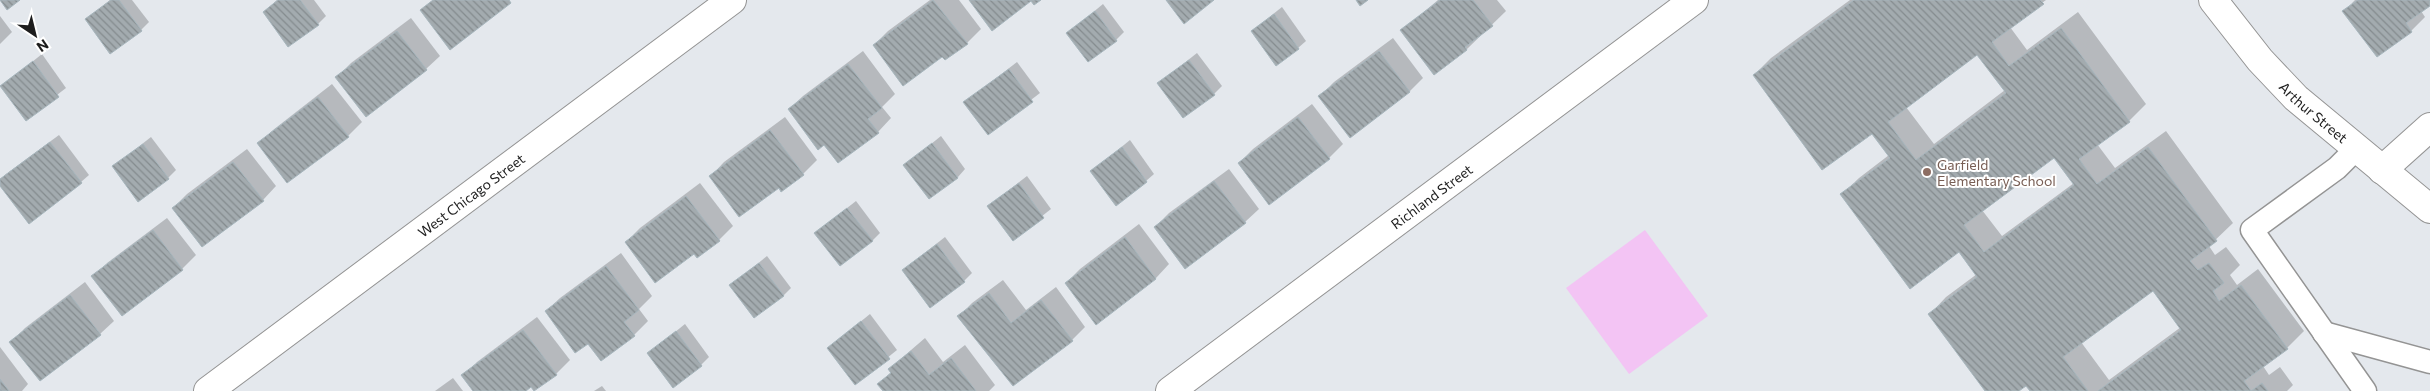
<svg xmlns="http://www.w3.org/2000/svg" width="2430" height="391" font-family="Commissioner,sans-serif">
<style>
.park{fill:#f3c4f4}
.shadow{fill:#0003;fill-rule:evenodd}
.building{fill:url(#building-back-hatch);stroke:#a7b6bd;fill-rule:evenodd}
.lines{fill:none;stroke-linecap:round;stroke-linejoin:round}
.service-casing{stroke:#949494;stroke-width:25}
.minor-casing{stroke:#949494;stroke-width:30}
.service{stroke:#fff;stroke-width:22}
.minor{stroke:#fff;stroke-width:28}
.education-dot{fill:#8d6e63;stroke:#fff;stroke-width:2}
.labels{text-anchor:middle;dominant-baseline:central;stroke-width:4;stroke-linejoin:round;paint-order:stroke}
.street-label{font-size:14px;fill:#1d1d1d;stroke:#fff}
.education-label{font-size:14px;fill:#785e54;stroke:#fff;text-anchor:start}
</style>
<defs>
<pattern id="building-back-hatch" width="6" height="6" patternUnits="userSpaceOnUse" patternTransform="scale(1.25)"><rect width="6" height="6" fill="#a3abaf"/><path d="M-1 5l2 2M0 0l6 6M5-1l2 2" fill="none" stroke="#848b8e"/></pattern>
</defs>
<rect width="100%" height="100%" fill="#e4e8ed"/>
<polygon class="park" points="1645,230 1708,316 1629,374 1566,288"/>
<g class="shadow">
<polygon points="110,0 132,0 149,22 141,30 86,19"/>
<polygon points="277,0 314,0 326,16 318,24 264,12"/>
<polygon points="930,0 959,0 981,29 967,43 942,55 874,45 888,31"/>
<polygon points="1438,0 1497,0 1506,11 1466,50 1401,31"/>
<path d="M 1850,0 L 2046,0 L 2010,27 L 2027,50 L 2078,12 L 2146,104 L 2129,121 L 2097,144 L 2115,168 L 2166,131 L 2233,223 L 2209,246 L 2215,255 L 2226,247 L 2240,265 L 2230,275 L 2237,285 L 2258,269 L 2304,331 L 2287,348 L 2263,366 L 2269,375 L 2280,367 L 2293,385 L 2287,391 L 2031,391 L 2026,384 L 2017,391 L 1987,391 L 1930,314 L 1946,297 L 1977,274 L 1959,250 L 1842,194 L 1859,178 L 1889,155 L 1872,132 L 1754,75 L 1771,58 ZM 1977,53 L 2005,90 L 1934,144 L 1906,107 ZM 2054,156 L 2074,183 L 2002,236 L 1982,210 ZM 2153,289 L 2181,327 L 2109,380 L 2081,342 Z"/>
<polygon points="2355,0 2430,0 2430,4 2421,11 2425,17 2411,31 2344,11"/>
<polygon points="1103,4 1124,32 1116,40 1068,33"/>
<polygon points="1282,7 1306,41 1298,48 1252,31"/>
<polygon points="0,16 12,32 0,44"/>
<polygon points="411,18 440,56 426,69 337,77 351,63"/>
<polygon points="1393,38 1423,78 1409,92 1320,96 1334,82"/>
<polygon points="863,51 895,94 882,107 891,118 878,132 824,143 789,109 803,96"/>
<polygon points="1197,53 1222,86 1214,94 1159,83"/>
<polygon points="42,54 66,88 26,119 2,86"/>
<polygon points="1017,62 1040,93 988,133 965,102"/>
<polygon points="332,84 362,122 348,136 259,143 273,130"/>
<polygon points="1312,104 1343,144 1329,158 1239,163 1253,149"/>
<polygon points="785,117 817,160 803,174 779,186 711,176 724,162"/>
<polygon points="59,135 89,175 81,182 0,184 0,180 6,174"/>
<polygon points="941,136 965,169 958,177 905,165"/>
<polygon points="151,137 176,170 168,178 114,166"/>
<polygon points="1130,140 1154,174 1146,181 1092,171"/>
<polygon points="247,149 276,186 263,200 173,208 187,194"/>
<polygon points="1229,169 1259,209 1245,222 1155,227 1169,213"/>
<polygon points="1027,176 1051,209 1013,239 988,206"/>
<polygon points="700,183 733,226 719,240 694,252 626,242 640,228"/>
<polygon points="856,201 880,233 872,241 815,233"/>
<polygon points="167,218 196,255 182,269 93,277 107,263"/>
<polygon points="1139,224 1169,264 1156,278 1096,323 1066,283 1080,269"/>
<polygon points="945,237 972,273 964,281 903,270"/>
<polygon points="621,253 652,296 639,309 648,321 634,335 546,311 560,298"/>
<polygon points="767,256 791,288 783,296 731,285"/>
<polygon points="1003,280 1026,310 1056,287 1085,327 1072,340 983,344 981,346 958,317 972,303"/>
<polygon points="85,282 114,321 100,334 11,342 25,328"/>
<polygon points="870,314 897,350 856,383 828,348"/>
<polygon points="537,317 570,360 556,374 524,391 475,391 463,375 477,362"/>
<polygon points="685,324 709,357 701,365 649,353"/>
<polygon points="925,338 943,362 965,345 995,385 989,391 884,391 879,384 891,372 889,369"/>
<polygon points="0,347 28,384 22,391 0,391"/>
<polygon points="453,378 463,391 435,391"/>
<polygon points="602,386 606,391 594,391"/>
</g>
<g class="building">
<polygon points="0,0 20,0 7,10"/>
<polygon points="111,0 119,0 142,31 110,54 85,19"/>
<polygon points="278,0 300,0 319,25 288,47 263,12"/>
<polygon points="433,0 509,0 511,3 450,50 420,10"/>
<polygon points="933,0 968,44 945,60 942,57 903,86 873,45"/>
<polygon points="969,0 1041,0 1034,5 1031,1 992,31"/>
<polygon points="1166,0 1214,0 1184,24"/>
<polygon points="1356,0 1368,0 1360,6"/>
<polygon points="1440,0 1473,0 1493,26 1465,47 1467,50 1434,75 1400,30"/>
<path d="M 1854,0 L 2040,0 L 2044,4 L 1992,42 L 2009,66 L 2061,28 L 2130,122 L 2079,159 L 2097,184 L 2148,147 L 2217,241 L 2190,261 L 2198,270 L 2209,263 L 2224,283 L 2213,291 L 2219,301 L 2241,285 L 2288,349 L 2244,381 L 2251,391 L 2262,383 L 2268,391 L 2098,391 L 2181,330 L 2153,291 L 2063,357 L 2088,391 L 2030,391 L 2026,386 L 2019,391 L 1985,391 L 1928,314 L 1977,277 L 1959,252 L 1910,289 L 1840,194 L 1890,158 L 1872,134 L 1822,170 L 1753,75 ZM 1977,55 L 2006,93 L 1916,160 L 1888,122 ZM 2054,158 L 2074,185 L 1984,252 L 1964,225 Z"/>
<polygon points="2358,0 2430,0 2430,6 2406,23 2412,32 2377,57 2342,11"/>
<polygon points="1095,11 1117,41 1088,62 1066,33"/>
<polygon points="1274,14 1299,49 1276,66 1251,31"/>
<polygon points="397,31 427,70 366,117 335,77"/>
<polygon points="1379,51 1410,92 1350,138 1318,96"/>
<polygon points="1189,60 1215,95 1183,118 1157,83"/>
<polygon points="33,61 59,97 26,121 0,86"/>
<polygon points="848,64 882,108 868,119 879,133 838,163 824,145 818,150 788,109"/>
<polygon points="1009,69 1033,102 988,135 963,102"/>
<polygon points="318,97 349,137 287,183 257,143"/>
<polygon points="1298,117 1330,159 1269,205 1238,163"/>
<polygon points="770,130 804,175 781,192 779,188 739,217 709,176"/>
<polygon points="50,142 82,183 29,224 0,186 0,179"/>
<polygon points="932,143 958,178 929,199 903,165"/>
<polygon points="143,144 169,179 138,202 112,166"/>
<polygon points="1122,147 1147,182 1116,206 1090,171"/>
<polygon points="233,162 264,201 202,247 172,208"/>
<polygon points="1214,181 1246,223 1185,269 1154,227"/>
<polygon points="1019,183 1044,218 1013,241 987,206"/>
<polygon points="686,196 720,241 697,258 694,254 655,283 625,242"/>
<polygon points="847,208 873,241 840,266 814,233"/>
<polygon points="153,230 183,270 122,316 91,276"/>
<polygon points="1125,237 1156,279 1096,325 1065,283"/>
<polygon points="937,244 965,282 930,308 902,270"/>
<polygon points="759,263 784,296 754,318 729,285"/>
<polygon points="606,266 639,310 624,322 635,336 601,361 588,344 575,353 545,311"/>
<polygon points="989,293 1011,323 1041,300 1073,341 1013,386 957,316"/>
<polygon points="70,295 101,335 40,381 9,342"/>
<polygon points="861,321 890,359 855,385 827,348"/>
<polygon points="523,330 557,375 534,391 531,387 526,391 473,391 461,375"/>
<polygon points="676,331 702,366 673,388 647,353"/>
<polygon points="911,351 929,375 951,358 976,391 883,391 877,384 891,373 888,369"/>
<polygon points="0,379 9,391 0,391"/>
</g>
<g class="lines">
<defs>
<g id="service">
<polyline points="2357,148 2337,168 2252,230 2365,391"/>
<polyline points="2324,333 2430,362"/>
</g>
<g id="minor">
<path id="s1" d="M 2213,0 L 2260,60 L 2296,98 L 2430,209"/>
<polyline points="2382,170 2430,127"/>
<path id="s2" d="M 208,391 L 732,0"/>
<path id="s3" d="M 1170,391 L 1694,0"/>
</g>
</defs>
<use href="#service" class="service-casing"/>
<use href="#minor" class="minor-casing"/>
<use href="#service" class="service"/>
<use href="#minor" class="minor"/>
</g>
<circle class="education-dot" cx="1927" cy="172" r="5"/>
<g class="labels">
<g class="street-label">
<text stroke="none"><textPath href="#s1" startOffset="151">Arthur Street</textPath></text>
<text stroke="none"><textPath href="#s3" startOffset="326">Richland Street</textPath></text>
<text stroke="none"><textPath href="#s2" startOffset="328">West Chicago Street</textPath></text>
</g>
<g class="education-label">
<text x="1937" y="164">Garfield<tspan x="1937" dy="16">Elementary School</tspan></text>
</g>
</g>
<g transform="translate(35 35) rotate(145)" stroke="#ffffff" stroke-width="4" paint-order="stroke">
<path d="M0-4L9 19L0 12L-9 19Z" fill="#1d1d1d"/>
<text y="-8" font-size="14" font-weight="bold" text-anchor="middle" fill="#1d1d1d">N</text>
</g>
</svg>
